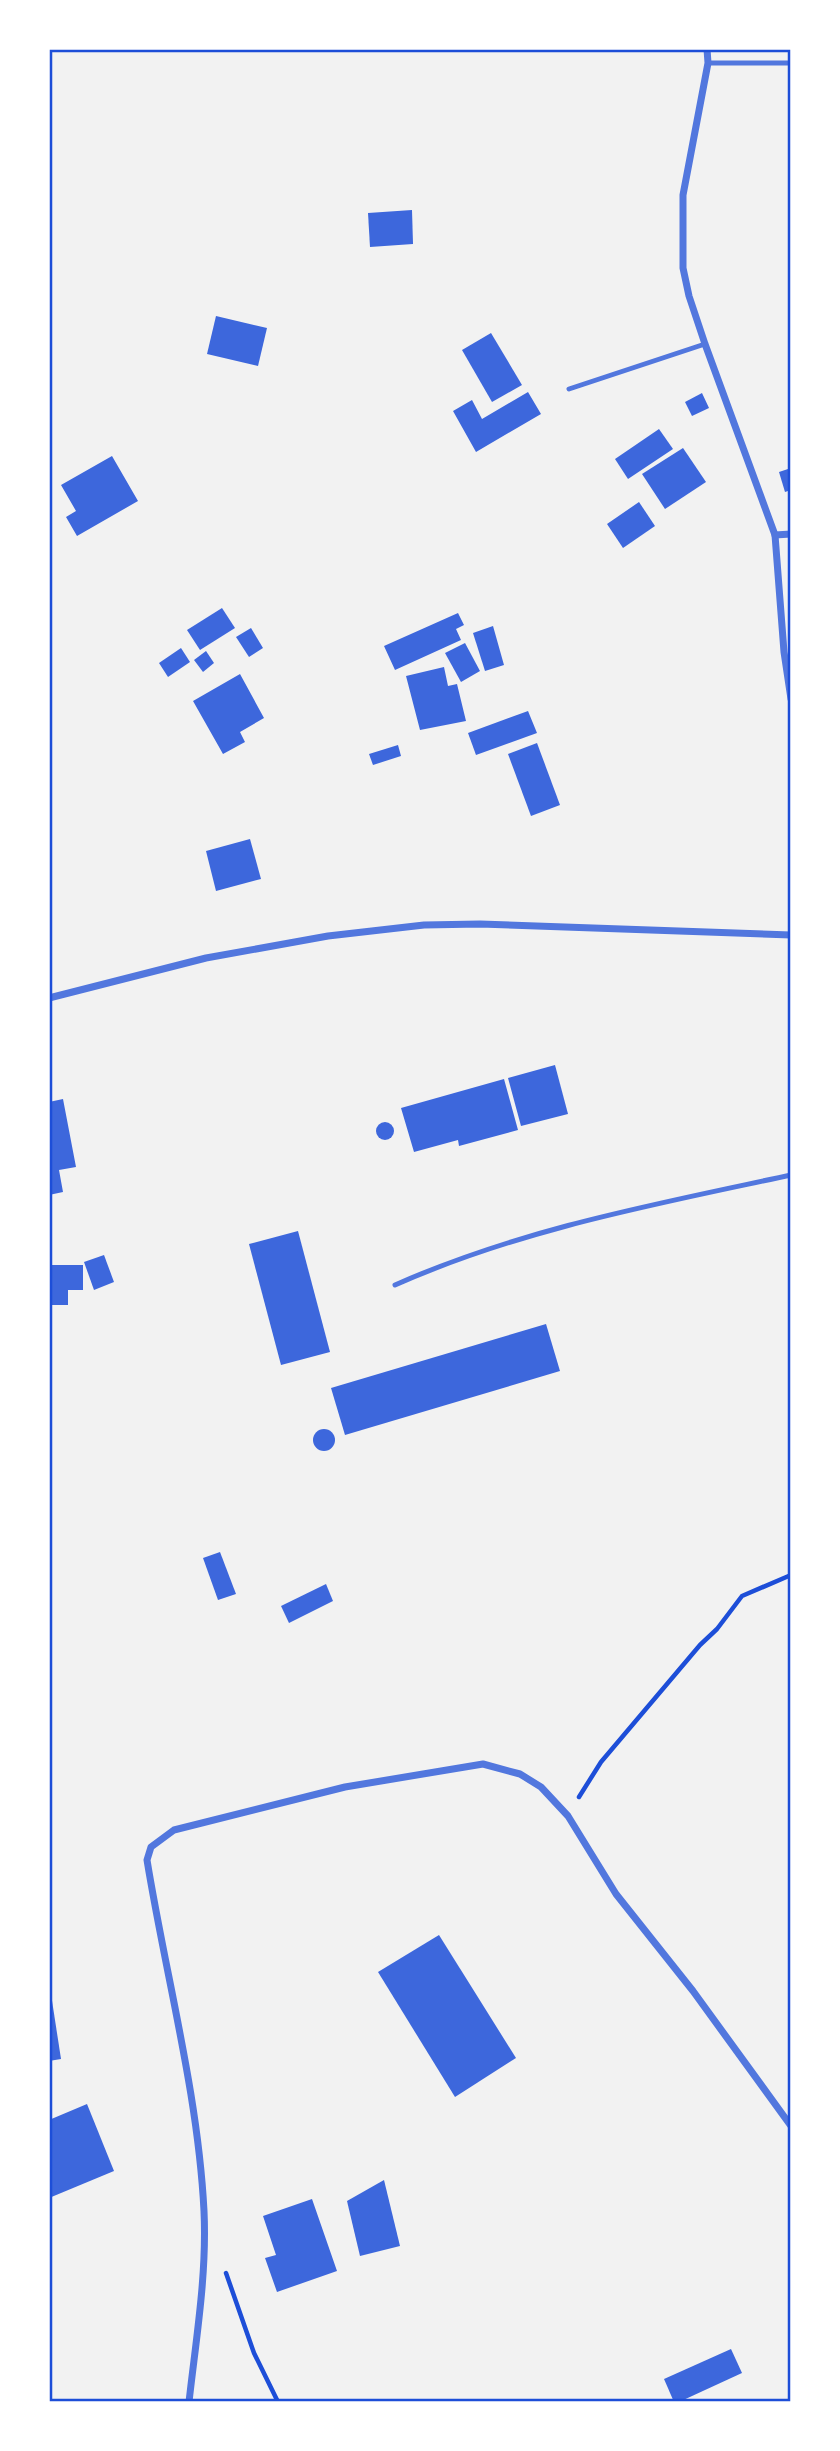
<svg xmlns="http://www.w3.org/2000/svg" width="840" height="2451" font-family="Raleway,sans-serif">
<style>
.building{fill:#3d67dc}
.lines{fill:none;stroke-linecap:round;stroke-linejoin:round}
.path{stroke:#1d4ed8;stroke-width:4.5}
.service{stroke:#5277de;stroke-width:5}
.minor{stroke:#5277de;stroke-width:7}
.neatline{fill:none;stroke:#1d4ed8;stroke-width:2.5}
</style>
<rect width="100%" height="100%" fill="#f2f2f2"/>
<g class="building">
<polygon points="412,210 413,244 370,247 368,213"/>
<polygon points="216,316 267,328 258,366 207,354"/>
<polygon points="491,333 522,385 492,402 462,350"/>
<polygon points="528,392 541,414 476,452 453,411 472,400 482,419"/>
<polygon points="702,393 709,408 692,416 685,402"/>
<polygon points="659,429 673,449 628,479 615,459"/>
<polygon points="683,448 706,482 665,509 642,474"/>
<polygon points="112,456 138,501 77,536 66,517 76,511 61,485"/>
<polygon points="791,468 791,490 785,492 779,472"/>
<polygon points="639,502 655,526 623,548 607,524"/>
<polygon points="222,608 235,628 200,650 187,630"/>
<polygon points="458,613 464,625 456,629 461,640 395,670 384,646"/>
<polygon points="493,626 504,665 485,671 473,633"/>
<polygon points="251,628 263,648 249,657 236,637"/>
<polygon points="465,643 480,671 461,682 445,653"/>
<polygon points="181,648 190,662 168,677 159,663"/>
<polygon points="206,651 214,663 203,672 194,660"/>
<polygon points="444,667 448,686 457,684 466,721 420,730 406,676"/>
<polygon points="240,674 264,718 240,732 245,742 223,754 193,701"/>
<polygon points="528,711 537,733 476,755 468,733"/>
<polygon points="537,743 560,805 531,816 508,754"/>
<polygon points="398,745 401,756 373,765 369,754"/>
<polygon points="250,839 261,879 216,891 206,851"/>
<polygon points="555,1065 568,1114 521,1126 508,1078"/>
<polygon points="504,1079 518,1130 459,1146 458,1140 414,1152 401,1108"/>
<polygon points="63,1099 76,1167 59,1170 63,1192 49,1195 49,1102"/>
<circle cx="385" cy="1131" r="9"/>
<polygon points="298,1231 330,1352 281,1365 249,1244"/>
<polygon points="104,1255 114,1282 94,1290 84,1262"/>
<polygon points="49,1265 83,1265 83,1290 68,1290 68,1305 49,1305"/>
<polygon points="546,1324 560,1371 345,1435 331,1388"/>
<circle cx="324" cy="1440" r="11"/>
<polygon points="220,1552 236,1594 218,1600 203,1558"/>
<polygon points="326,1584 333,1601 289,1623 281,1606"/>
<polygon points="439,1935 516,2058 455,2097 378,1972"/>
<polygon points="49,1981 61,2059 49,2061"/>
<polygon points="87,2104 114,2171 49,2198 49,2120"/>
<polygon points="384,2180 400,2246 360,2256 347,2201"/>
<polygon points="312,2199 337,2271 277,2292 265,2258 276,2255 263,2216"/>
<polygon points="731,2349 742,2373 679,2402 674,2402 664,2379"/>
</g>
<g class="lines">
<g class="path">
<polyline points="579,1797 601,1762 700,1645 717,1629 742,1596 791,1575"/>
<polyline points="226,2273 254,2353 278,2402"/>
</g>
<g class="service">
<polyline points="708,63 791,63"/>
<polyline points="569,389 705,344"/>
<path d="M 395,1285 C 521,1229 656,1204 791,1175"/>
</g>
<g class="minor">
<polyline points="707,49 708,63 683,195 683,268 689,296 705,344 775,535 784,652 791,699"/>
<polyline points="775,535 791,534"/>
<polyline points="49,998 206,958 328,936 424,925 480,924 791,935"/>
<path d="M 189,2402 C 196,2339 207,2275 204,2211 C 198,2093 166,1977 147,1860 L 151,1847 L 174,1830 L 345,1787 L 483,1764 L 520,1774 L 541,1787 L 568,1816 L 616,1894 L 693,1991 L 791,2126"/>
</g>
</g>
<rect width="840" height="2451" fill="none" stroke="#ffffff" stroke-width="102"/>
<rect x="51" y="51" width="738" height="2349" class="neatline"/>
</svg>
